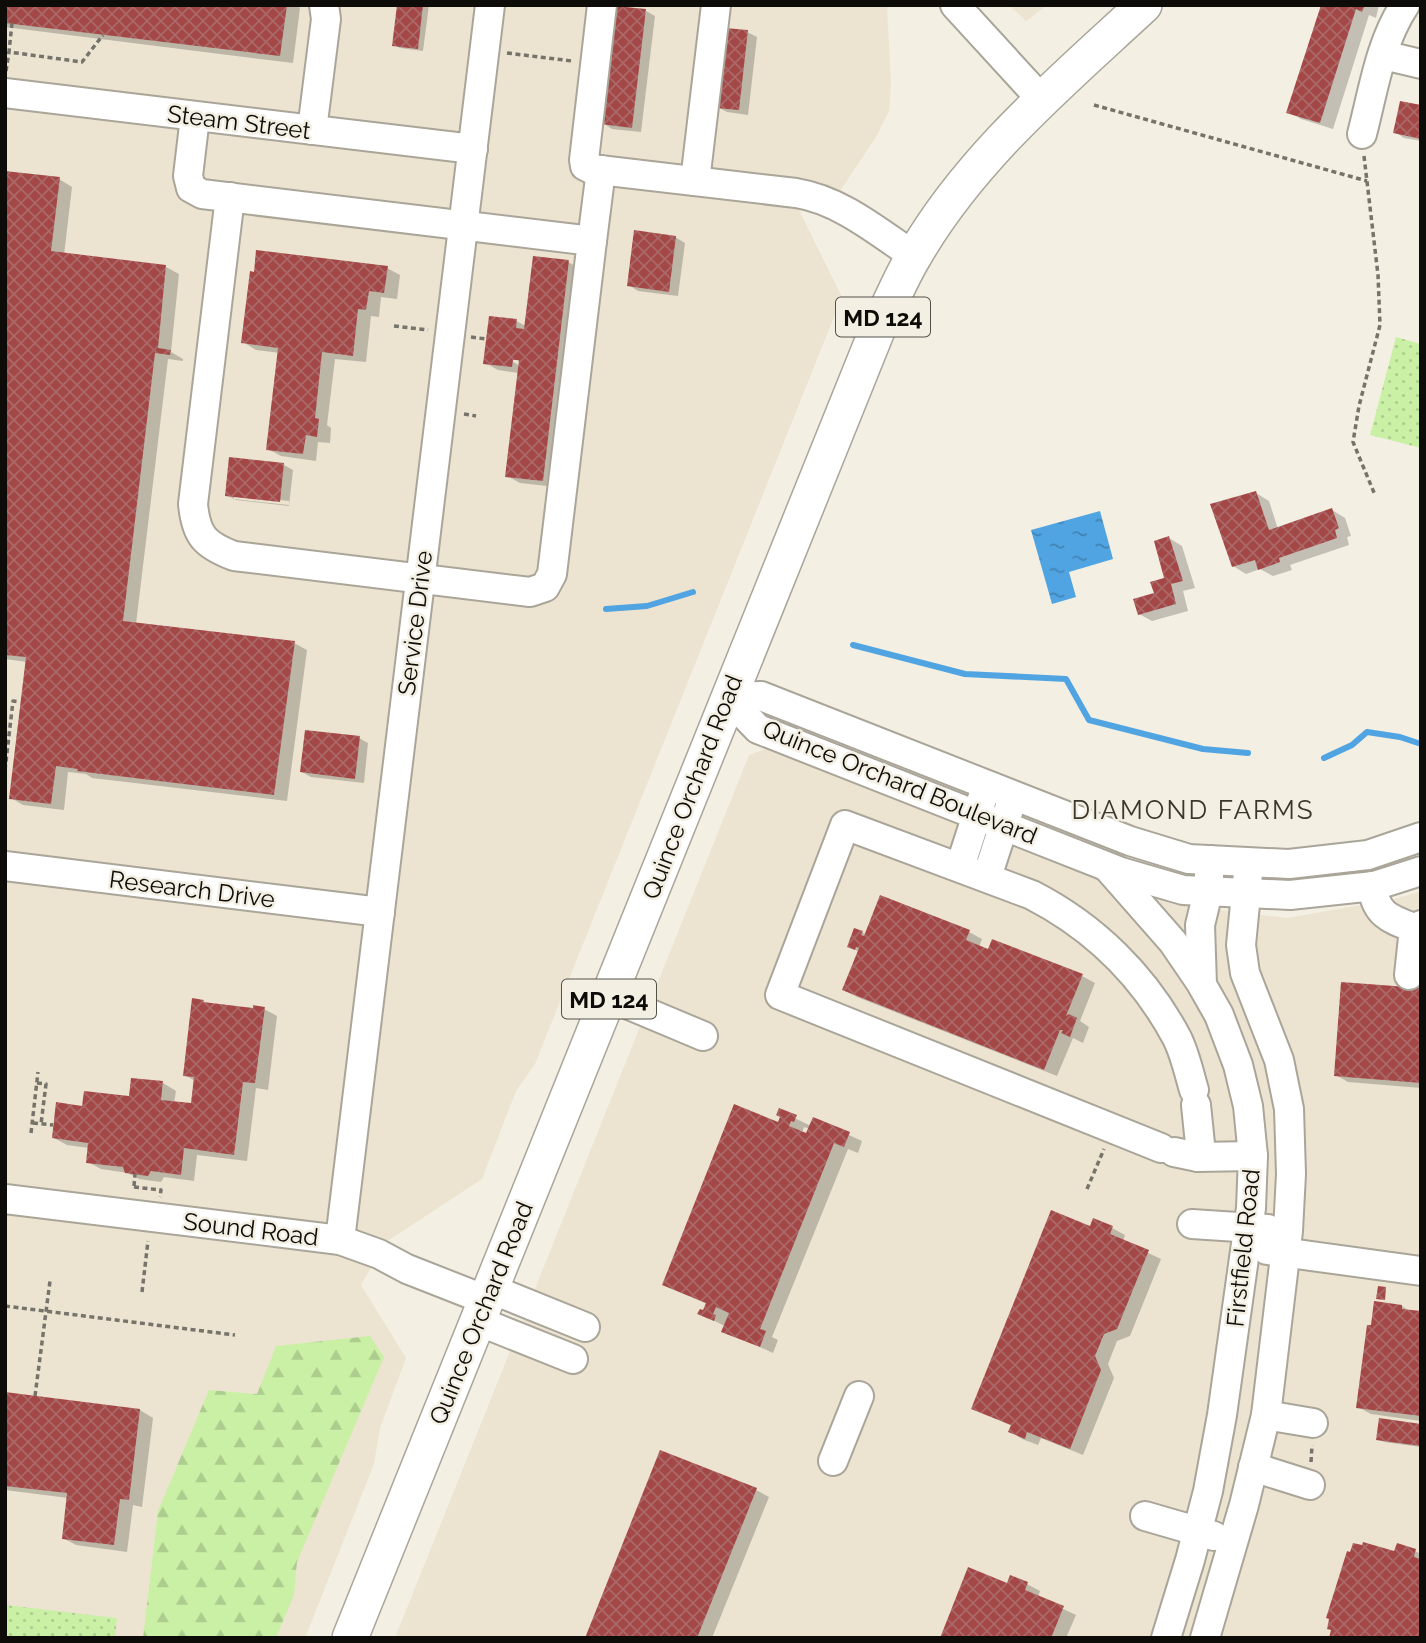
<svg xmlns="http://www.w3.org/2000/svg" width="1426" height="1643" font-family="Raleway,sans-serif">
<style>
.built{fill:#ece4d1}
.forest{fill:url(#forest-firs)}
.park{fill:url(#park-dots)}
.water{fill:url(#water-ripples)}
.shadow{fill:#0003;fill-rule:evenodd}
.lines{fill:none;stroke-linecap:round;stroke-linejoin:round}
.stream{stroke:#50a4e2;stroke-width:6}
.building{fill:url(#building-cross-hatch)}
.minor-casing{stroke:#aaa599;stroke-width:32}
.major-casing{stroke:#aaa599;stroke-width:38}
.path{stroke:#76736b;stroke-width:3.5;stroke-dasharray:5 3.5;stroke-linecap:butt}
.minor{stroke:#fff;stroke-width:28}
.major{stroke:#fff;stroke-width:35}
.labels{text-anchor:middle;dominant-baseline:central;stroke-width:5;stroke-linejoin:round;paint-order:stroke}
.shield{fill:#f4efe3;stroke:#53504a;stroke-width:2}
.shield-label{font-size:23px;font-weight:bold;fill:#0e0c08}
.street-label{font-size:24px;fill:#0e0c08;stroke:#f4efe3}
.neighbourhood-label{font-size:26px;letter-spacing:2px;fill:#3b372d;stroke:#f4efe3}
</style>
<defs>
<pattern id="forest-firs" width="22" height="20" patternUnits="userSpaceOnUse" patternTransform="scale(1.75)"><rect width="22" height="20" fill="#caf0a5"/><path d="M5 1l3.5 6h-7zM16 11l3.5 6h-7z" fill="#accd8d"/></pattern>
<pattern id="park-dots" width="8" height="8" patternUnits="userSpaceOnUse" patternTransform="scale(1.75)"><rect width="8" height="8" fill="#caf0a5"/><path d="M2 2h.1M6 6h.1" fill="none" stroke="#accd8d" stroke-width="1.8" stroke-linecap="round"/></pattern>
<pattern id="water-ripples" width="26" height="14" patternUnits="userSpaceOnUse" patternTransform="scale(1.75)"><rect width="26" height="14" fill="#50a4e2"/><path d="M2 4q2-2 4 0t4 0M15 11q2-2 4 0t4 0" fill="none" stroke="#4184b5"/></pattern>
<pattern id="building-cross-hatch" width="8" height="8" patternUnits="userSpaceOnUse" patternTransform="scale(1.75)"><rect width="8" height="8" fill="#a44847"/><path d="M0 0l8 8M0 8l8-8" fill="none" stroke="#aa6968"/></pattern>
</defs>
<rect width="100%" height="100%" fill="#f4efe3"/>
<g class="built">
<polygon points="5,5 887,5 891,85 889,111 876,137 836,197 795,202 842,297 535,1064 516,1091 482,1179 386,1242 361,1285 406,1358 380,1428 374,1464 305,1638 5,1638"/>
<polygon points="1009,5 1047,5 1026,21"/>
<polygon points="767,748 1050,860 1173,904 1287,918 1395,899 1421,891 1421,1638 395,1638 749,755"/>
</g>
<polygon class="forest" points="370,1336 384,1357 297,1562 294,1595 276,1638 143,1638 158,1511 209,1390 257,1394 276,1346"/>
<g class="park">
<polygon points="1396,337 1421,344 1421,448 1370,435"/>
<polygon points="5,1605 117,1618 115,1638 5,1638"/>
</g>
<polygon class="water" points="1100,511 1113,559 1069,572 1076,597 1052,604 1031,530"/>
<g class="shadow">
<polygon points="5,5 296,5 300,8 293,63 5,27"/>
<polygon points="399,5 429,5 423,51 400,48 394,45"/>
<polygon points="1323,5 1379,5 1376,18 1369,15 1333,129 1301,119 1289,112"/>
<polygon points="646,11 655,16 641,132 612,129 603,123"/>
<polygon points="747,32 757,37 748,115 727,112 718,107"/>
<polygon points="1421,107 1421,141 1404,138 1395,132"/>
<polygon points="5,173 59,179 72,187 64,255 166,267 179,274 171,352 183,359 183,361 168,359 136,624 294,643 307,650 287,801 92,778 86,774 68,772 64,810 23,805 11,798 27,662 5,659"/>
<polygon points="675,237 685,243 678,296 638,291 629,285"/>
<path d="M 568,262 L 581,269 L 556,487 L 520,483 L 507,476 L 519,373 L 498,370 L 485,363 L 516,321 L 526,326 ZM 507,354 L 520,362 L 520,366 L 505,357 Z"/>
<polygon points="387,268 400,275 397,299 381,297 379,317 371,316 366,362 335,359 327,425 331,428 330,443 318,442 316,461 281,456 268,449 280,353 256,350 243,342"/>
<path d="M 231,459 L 284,465 L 293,470 L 289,506 L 236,500 L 226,495 ZM 234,495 L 289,501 L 289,505 L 234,499 Z"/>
<polygon points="1256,493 1269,501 1278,529 1332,510 1345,518 1351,536 1347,537 1349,545 1290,565 1292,570 1273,576 1260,569 1246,574 1233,566"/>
<polygon points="1169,538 1182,546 1195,588 1183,591 1188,611 1152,621 1139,614 1167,579"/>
<polygon points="359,738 368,743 364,783 311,777 302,772"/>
<polygon points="881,897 969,932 982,939 979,947 1082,976 1095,983 1080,1021 1089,1027 1083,1043 1073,1038 1057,1076 857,997 844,990 859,952 849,946 862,932 866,935"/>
<polygon points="1421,990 1421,1088 1348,1082 1336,1075"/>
<polygon points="203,1001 208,1004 254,1010 264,1009 277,1016 268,1090 256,1088 247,1161 197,1155 194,1181 164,1177 161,1182 139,1179 128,1173 101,1169 88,1162 89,1148 67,1145 54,1138 83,1108 131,1098 163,1083 176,1091 174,1103 192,1105 195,1081 185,1075"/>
<path d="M 780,1111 L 811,1126 L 814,1119 L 862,1141 L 858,1153 L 848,1149 L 772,1337 L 778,1340 L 773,1353 L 724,1331 L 725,1326 L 700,1314 L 704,1312 L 707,1304 L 664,1285 L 779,1124 L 782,1116 ZM 804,1127 L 810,1129 L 807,1135 L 802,1133 Z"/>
<polygon points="1091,1228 1112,1228 1125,1235 1123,1241 1161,1259 1130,1336 1117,1341 1108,1364 1114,1378 1083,1455 1041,1438 1038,1445 1022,1439 1010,1431 1012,1426 973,1408"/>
<polygon points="1402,1306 1411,1312 1421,1313 1421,1421 1371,1414 1358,1407 1372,1327"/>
<polygon points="5,1394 140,1410 153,1418 142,1507 133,1505 127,1552 76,1545 63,1538 68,1498 5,1490"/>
<polygon points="1421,1425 1421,1447 1384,1442 1378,1439"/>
<polygon points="756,1490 769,1497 712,1638 587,1638"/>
<polygon points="1415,1551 1421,1554 1421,1638 1395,1553"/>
<polygon points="1027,1584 1040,1591 1038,1597 1076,1615 1066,1638 941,1638 1008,1585"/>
</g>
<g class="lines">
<g class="stream">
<polyline points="606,609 647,606 693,592"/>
<polyline points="853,645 965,674 1066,679 1089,720 1203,749 1248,753"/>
<polyline points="1324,758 1352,745 1367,732 1400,737 1421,744"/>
</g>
</g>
<g class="building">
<polygon points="5,5 287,5 280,56 5,23"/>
<polygon points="397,5 423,5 418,49 392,46"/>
<polygon points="1321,5 1365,5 1362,12 1356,9 1320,123 1286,113"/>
<polygon points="615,6 646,9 632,128 601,124"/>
<polygon points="725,28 748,30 739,110 716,108"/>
<polygon points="1400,101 1421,105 1421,139 1393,133"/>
<polygon points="5,171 60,177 51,251 166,265 158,348 171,350 170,355 155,353 123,621 295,641 274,795 77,771 78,769 56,766 51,804 9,799 26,657 5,655"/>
<polygon points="634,230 676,236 669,292 627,286"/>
<polygon points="256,250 388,266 384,293 369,291 366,310 358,309 353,356 322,352 315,418 319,419 317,437 306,435 303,454 266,450 278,348 241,343 250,271 254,272"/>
<polygon points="533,256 569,260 543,481 505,477 519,360 513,360 512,367 483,364 489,316 517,319 516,328 524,329"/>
<polygon points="229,457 284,463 280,502 225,496"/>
<polygon points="1256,491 1269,530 1332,508 1339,528 1335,530 1337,538 1279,558 1280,562 1258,570 1255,560 1232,567 1210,504"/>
<polygon points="1169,536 1183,581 1171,584 1176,604 1138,615 1133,599 1154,593 1150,582 1164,578 1154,541"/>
<polygon points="305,730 360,736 355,779 300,772"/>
<polygon points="880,895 970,930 966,940 988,949 992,939 1083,974 1066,1016 1069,1014 1077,1018 1070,1037 1061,1033 1063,1030 1060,1030 1044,1070 842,990 859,948 856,947 855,950 847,947 854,928 863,931 861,935 864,936"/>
<polygon points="1341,982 1421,988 1421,1083 1334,1076"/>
<polygon points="192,998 204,1000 203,1002 253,1008 253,1005 265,1007 255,1083 243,1082 234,1155 184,1148 181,1175 151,1171 148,1176 125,1173 123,1167 86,1163 88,1143 52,1138 56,1102 82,1106 84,1091 129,1096 131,1078 163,1081 161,1100 191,1103 194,1077 183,1076"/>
<polygon points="734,1104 778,1122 780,1117 776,1115 779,1108 797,1115 794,1122 791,1121 789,1126 806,1133 813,1117 850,1132 844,1147 834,1143 760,1329 766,1331 760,1347 721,1332 729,1313 716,1307 713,1314 716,1315 714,1321 697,1314 700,1309 703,1310 706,1303 662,1285"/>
<polygon points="1051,1210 1090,1226 1093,1218 1113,1226 1110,1234 1149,1250 1117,1329 1104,1334 1095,1356 1101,1370 1070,1449 1027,1432 1025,1439 1008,1432 1011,1425 971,1409"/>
<polygon points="1378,1286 1386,1287 1385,1300 1376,1299"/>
<polygon points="1374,1301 1402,1305 1402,1309 1421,1311 1421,1416 1356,1408 1367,1325 1371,1325"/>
<polygon points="5,1392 140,1409 129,1500 120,1499 114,1545 62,1539 67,1493 5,1486"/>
<polygon points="1379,1418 1421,1424 1421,1446 1376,1440"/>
<polygon points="660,1450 757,1488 697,1638 585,1638"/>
<polygon points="1363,1542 1394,1551 1397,1543 1416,1549 1414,1557 1421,1559 1421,1638 1329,1638 1331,1630 1327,1629 1329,1619 1326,1618 1347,1551 1350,1552 1353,1543 1362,1545"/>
<polygon points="968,1567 1007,1583 1010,1575 1028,1582 1025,1590 1064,1606 1051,1638 940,1638"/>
</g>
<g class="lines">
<defs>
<g id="minor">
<path d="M 602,5 L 584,160 L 585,166 L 591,169 L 796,193 C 840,200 877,231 914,256"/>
<polyline points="955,5 1042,100"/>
<polyline points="1383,55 1421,64"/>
<polyline points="5,93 473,149"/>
<path d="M 195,117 L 188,176 L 191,188 L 202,194 L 592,241 L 552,574 L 545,587 L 530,592 L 234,556 C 205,545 196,536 193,504 L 230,197"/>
<polyline points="312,130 326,19 324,5"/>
<path d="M 1362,134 C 1373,92 1380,42 1405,5"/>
<polyline points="695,181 716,5"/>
<polyline points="592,241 601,170"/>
<polyline points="727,697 758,729 1121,872 1183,890 1290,895 1374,886 1421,871"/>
<polyline points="727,697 761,696 1130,841 1189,859 1289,864 1368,855 1421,837"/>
<polyline points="5,866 380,912"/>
<polyline points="960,867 983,796"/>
<polyline points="1108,868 1173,942 1201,983"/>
<polyline points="987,877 1010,806"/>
<path d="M 1372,886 C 1376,915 1390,919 1414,928"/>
<polyline points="1409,975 1414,928 1421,925"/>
<polyline points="610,997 703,1036"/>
<polyline points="1196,1105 1200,1144 1198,1157"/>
<path d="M 1161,1148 L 780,995 L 845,825 L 1032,895 C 1094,927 1144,976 1177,1038 C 1185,1054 1189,1073 1194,1090"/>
<polyline points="1174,1152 1198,1157 1253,1156"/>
<polyline points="5,1199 340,1240 379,1254 407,1269 486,1300"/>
<polyline points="1192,1224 1268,1229"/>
<polyline points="340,1240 490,5"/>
<polyline points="1267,1250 1421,1271"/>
<polyline points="491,1289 585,1327"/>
<polyline points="478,1321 573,1359"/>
<polyline points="1266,1415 1313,1423"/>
<polyline points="833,1461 859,1396"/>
<polyline points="1253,1467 1310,1485"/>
<polyline points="1145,1516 1214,1536"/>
<polyline points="1166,1638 1190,1560 1208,1491 1222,1415 1251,1208 1253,1156 1248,1106 1238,1065 1219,1015 1202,985 1200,925 1208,892 1210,860"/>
<polyline points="1205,1638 1244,1505 1266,1415 1288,1231 1291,1174 1289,1109 1279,1060 1245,973 1241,945 1249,863"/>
</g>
<path id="major" d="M 350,1638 L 878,328 C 890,305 900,279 914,256 C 971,157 1061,82 1144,5"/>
</defs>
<use href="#minor" class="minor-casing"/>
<use href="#major" class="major-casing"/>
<g class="path">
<polyline points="12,23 9,52 82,62 103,35"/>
<polyline points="507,53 572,61"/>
<polyline points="6,71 9,52"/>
<polyline points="1094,105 1367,181"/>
<polyline points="1364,156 1378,275 1380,325 1359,406 1353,442 1375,495"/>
<polyline points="394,326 428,330"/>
<polyline points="471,337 486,339"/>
<polyline points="464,414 476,416"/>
<polyline points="5,770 13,701 20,702"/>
<polyline points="37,1083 46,1084 41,1124"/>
<polyline points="33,1123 53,1125"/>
<polyline points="31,1133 38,1072"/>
<polyline points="134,1186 135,1174"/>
<polyline points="134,1187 161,1190 160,1197"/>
<polyline points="1087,1189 1104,1149"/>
<polyline points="142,1292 148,1241"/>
<polyline points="5,1306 235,1335"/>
<polyline points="35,1396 50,1281"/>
<polyline points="1311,1462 1312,1445"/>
</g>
<use href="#minor" class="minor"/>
<use href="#major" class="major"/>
</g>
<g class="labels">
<g class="shield">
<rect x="836" y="297.5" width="94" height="39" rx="5"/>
<rect x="562" y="979.5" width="94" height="39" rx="5"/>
</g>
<g class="shield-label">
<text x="883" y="317">MD 124</text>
<text x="609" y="999">MD 124</text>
</g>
<g class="street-label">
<text transform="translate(239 122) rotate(7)">Steam Street</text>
<text transform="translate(415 623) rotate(-83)">Service Drive</text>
<text transform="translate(900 782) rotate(22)">Quince Orchard Boulevard</text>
<text transform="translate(692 787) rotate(-69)">Quince Orchard Road</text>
<text transform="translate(192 889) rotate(7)">Research Drive</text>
<text transform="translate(251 1229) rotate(7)">Sound Road</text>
<text transform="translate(1243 1248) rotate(-84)">Firstfield Road</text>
<text transform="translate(481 1313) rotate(-68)">Quince Orchard Road</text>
</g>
<g class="neighbourhood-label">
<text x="1193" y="810">DIAMOND FARMS</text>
</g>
</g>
<rect width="1426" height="1643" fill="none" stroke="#0e0c08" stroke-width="14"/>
</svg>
